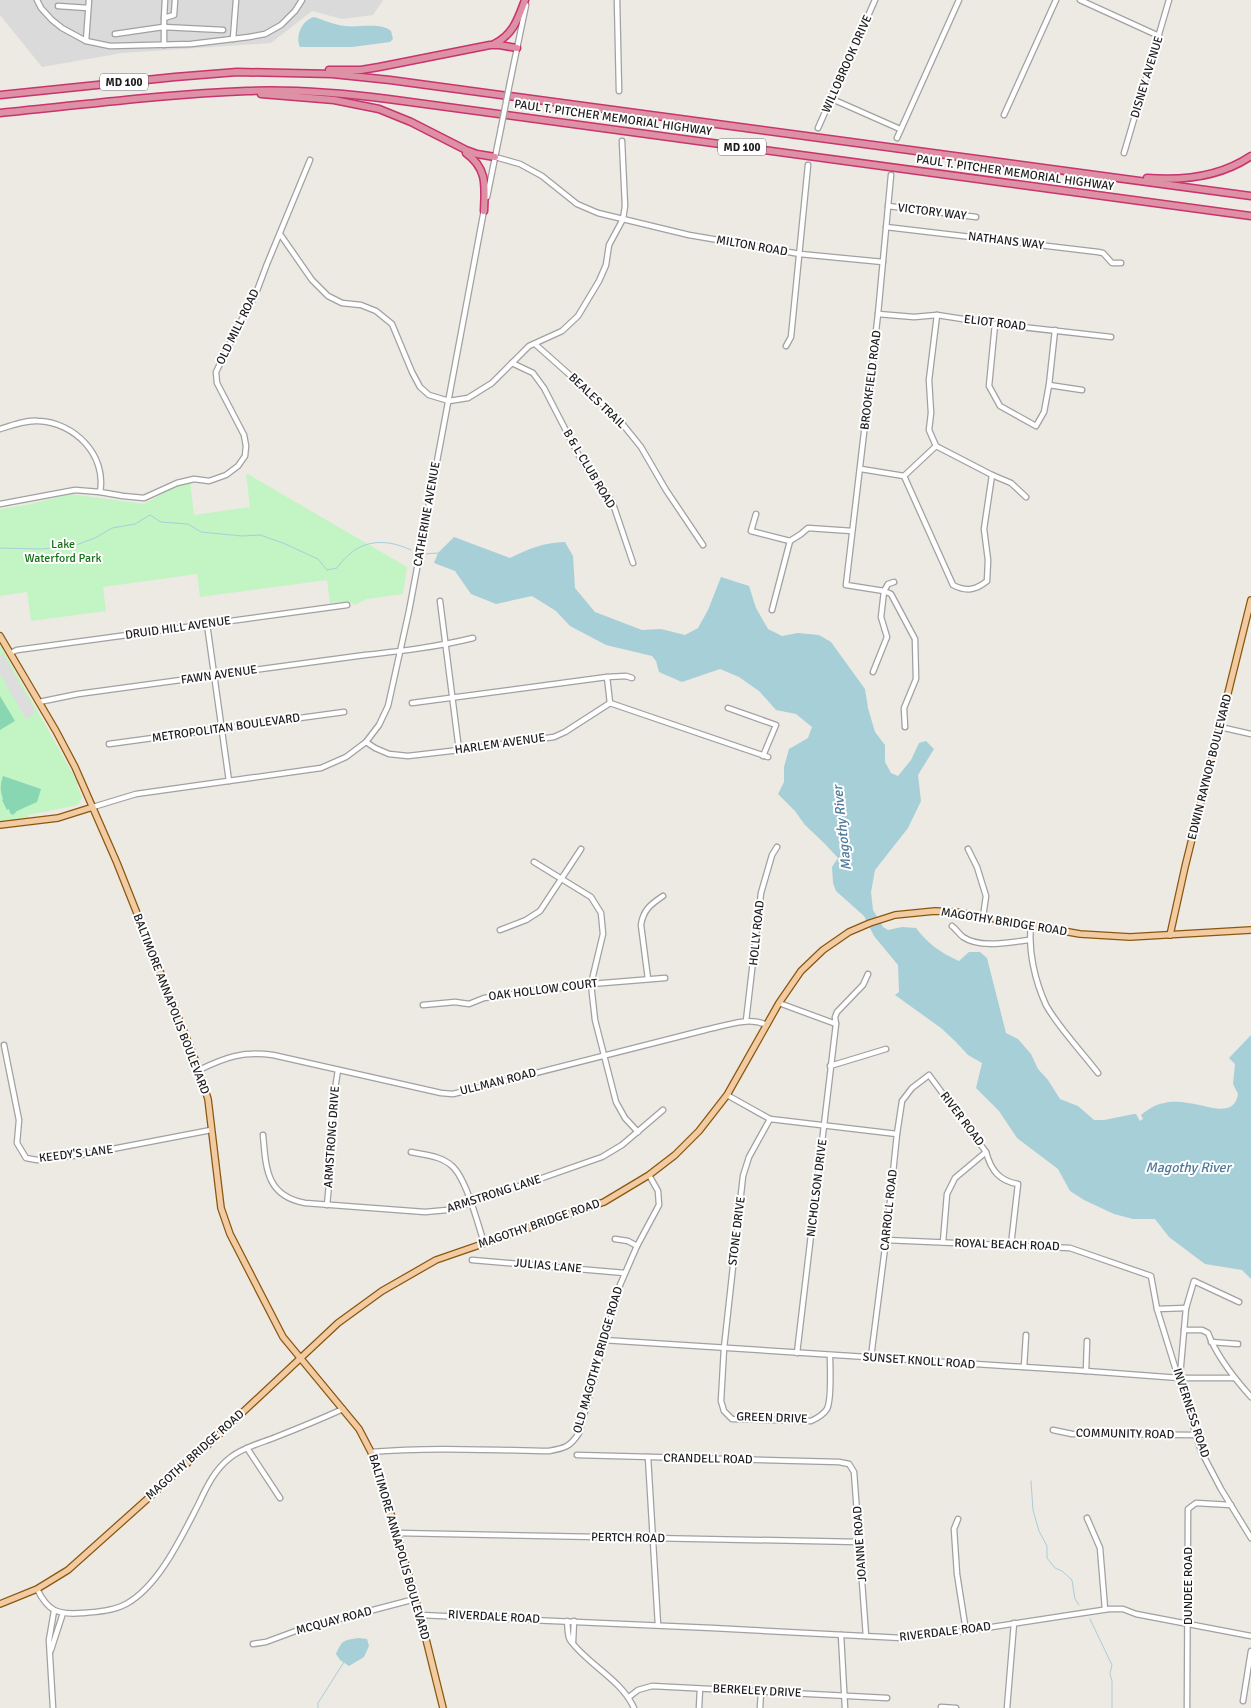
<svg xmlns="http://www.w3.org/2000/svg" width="1251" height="1708" font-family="Signika,sans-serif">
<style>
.residential{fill:#dbdada}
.park{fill:#c3f4c4}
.pitch{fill:#88d6b2}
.parking{fill:#ddd}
.water{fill:#a7cfd7}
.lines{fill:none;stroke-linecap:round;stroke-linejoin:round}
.stream{stroke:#a7cfd7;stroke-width:1}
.minor-casing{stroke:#a1a1a1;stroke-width:7}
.major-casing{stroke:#89570d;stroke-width:8}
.highway-casing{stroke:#c83370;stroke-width:9}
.minor{stroke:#fff;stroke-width:4.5}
.major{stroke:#f3cba2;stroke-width:5.5}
.highway{stroke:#de91a5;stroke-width:6}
.minor-bridge-casing{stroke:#a1a1a1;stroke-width:7;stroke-linecap:butt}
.minor-bridge{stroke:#fff;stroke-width:4.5}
.labels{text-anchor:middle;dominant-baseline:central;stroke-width:4;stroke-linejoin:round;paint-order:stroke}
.shield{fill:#fff;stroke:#616161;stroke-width:1}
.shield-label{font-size:11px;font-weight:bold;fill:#1d1d1d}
.street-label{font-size:12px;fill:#1d1d1d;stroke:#fff}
.park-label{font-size:12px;fill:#157116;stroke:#fff}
.water-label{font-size:14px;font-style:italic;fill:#4f7a9d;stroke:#fff}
</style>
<rect width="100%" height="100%" fill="#ede9e3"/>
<polygon class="residential" points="0,0 383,0 373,15 342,19 312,11 271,43 122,53 42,67 0,15"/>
<g class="park">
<polygon points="246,473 407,567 403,594 367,599 354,605 349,601 330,603 327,580 200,597 197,574 103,587 106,611 31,621 27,592 0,596 0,509 27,505 70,494 144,504 183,482 190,481 194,515 250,507"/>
<polygon points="0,645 78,783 77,786 82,797 78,805 28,815 28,818 0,821"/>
</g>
<g class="pitch">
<polygon points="0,696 15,721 0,730"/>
<path d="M 3,776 L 41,789 L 37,802 L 17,811 L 13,815 L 10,813 L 9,809 L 7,810 L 2,800 L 3,799 C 0,790 0,785 3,776 Z"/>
</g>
<polygon class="parking" points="3,654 35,711 33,715 26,719 0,674 0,656"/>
<g class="water">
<path d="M 314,17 C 324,20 334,25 345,26 C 359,28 380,22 391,31 L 393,39 L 390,42 L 352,47 L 300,47 C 295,36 302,20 314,17 Z"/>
<path d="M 454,537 L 510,558 C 530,548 543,543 565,542 L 573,556 L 575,588 L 595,612 L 642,630 L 661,629 L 685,635 L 698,628 L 708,610 L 721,577 L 749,586 L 756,608 L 768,629 L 782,636 L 798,633 L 819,635 L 831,642 L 865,689 L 868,708 L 875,732 L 885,745 L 885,762 L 891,773 L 898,776 L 911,760 L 919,743 L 926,741 L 934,749 L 918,775 L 921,801 L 908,828 L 875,870 L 871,892 L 873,910 L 883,927 L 888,930 L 902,927 L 916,928 C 929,945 940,952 959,961 L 969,952 L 980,952 L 987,958 L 1006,1033 L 1018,1039 L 1031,1054 L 1038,1069 L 1048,1080 L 1060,1099 L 1078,1106 L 1094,1120 L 1104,1120 L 1134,1114 L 1136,1114 L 1140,1121 L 1143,1119 L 1141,1115 C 1149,1109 1155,1104 1165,1103 C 1172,1101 1181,1102 1188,1103 C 1204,1104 1234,1120 1238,1094 L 1233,1084 L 1235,1064 L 1229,1058 L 1251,1035 L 1251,1279 L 1242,1270 L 1205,1264 L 1169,1237 L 1155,1219 L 1133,1219 L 1114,1214 L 1084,1200 L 1070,1191 L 1058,1169 L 1017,1138 L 999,1111 L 976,1088 L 982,1063 L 968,1055 L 956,1042 L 941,1028 L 895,995 L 899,992 L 898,965 L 874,936 L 864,916 L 836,891 L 833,883 L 832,867 L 838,858 L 825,844 L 805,825 L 795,811 L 778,794 L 784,782 L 784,767 L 789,749 L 808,738 L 812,727 L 796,714 L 776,710 L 759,691 L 739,677 L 720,669 L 682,682 L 659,672 L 656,661 L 652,656 L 606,645 L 570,626 L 556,611 L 532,596 L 496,604 L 471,594 L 455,571 L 434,563 L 438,553 Z"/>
<path d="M 359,1638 L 367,1639 L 369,1646 L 364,1657 L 349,1666 L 340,1660 L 336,1654 C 342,1640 344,1640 359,1638 Z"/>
</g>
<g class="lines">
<g class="stream">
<path d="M 0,548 L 42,549 L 73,546 L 95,538 L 112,528 L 135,524 L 150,515 L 161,522 L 188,524 L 201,532 L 242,536 L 260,535 L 283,543 L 318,559 L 327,570 L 337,568 C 356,541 381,536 411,550"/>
<polyline points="425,554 438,553"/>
<polyline points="1031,1481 1033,1510 1039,1531 1047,1546 1047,1558 1055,1568 1062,1571 1072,1580 1075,1599 1079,1605"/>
<polyline points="1090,1619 1112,1665 1110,1674 1112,1681 1112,1708"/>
<polyline points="318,1708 318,1703 344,1662"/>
</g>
<defs>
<g id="minor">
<polyline points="37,0 41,8 52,20 62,28 86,41 110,46 191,44 249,37 265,34 281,25 295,11 302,0"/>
<polyline points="165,0 164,18 174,15 175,0"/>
<polyline points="617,0 619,91"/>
<polyline points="1080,0 1159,36"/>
<polyline points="58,6 88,8"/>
<polyline points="115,34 163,27 223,30"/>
<polyline points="233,39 236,0"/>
<polyline points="86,41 89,0"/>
<polyline points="164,45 164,18"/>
<polyline points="510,82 526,5"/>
<polyline points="832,99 900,129"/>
<polyline points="1004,115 1056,0"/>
<polyline points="818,128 875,0"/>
<polyline points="897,138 959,0"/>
<polyline points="1124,153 1169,0"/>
<polyline points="495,157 520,164 542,176 577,204 598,213 689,235 800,254 883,262"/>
<polyline points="891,175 878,314 846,585 884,591 891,594 915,639 916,679 904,708 905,727"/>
<polyline points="487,197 501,128"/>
<polyline points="888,206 976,217"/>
<polyline points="886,227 1098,252 1103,253 1112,263 1121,263"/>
<polyline points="280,234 312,280 328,296 342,303 361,305 376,311 392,324 412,372 420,387 429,395 449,401 468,398 492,383 529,346 562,331 578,316 599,281 606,265 609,245 623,219 625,206 622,141"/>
<polyline points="878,314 914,317 937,315 995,324 1111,337"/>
<polyline points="937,315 929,380 931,413 929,430 936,446 992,475 1011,483 1026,497"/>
<polyline points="995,324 989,386 1000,406 1036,426 1044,412 1049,385 1055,330"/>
<polyline points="535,344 616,416 641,447 666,490 703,545"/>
<polyline points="786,346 791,337 808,165"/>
<polyline points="512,363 533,373 544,388 576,450 585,466 612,501 633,563"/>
<polyline points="1049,385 1082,390"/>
<path d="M 0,429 C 12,425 26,420 38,421 C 74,422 107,455 100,492"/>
<path d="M 861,469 L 904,476 L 953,585 C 966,592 976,590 987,581 L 988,560 L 984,529 L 992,475"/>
<polyline points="904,476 936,446"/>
<polyline points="0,504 75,490 100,492 123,496 144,498 177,483 194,479 209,481 226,475 238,466 245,456 246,446 244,435 217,383 216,372 241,321 255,296 267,264 310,160"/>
<polyline points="756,514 751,531 790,541 801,534 808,528 852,531"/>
<polyline points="440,601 459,750"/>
<polyline points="772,610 790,541"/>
<polyline points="207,624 229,781"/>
<polyline points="10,653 17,650 347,605"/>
<polyline points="873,672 887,637 881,617 884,591 888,584 894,582"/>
<polyline points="607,677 610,703"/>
<path d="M 39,702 L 78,694 L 365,655 C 401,651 437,647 473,638"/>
<polyline points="412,703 607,677 626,676 632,678"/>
<polyline points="610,703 768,757"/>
<polyline points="728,708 776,725 763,756"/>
<polyline points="1220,727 1251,734"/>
<polyline points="366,742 375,748 389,754 408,756 459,750 554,737 565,732 610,703"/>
<polyline points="109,744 344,712"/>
<polyline points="93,807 136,794 321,768 346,757 366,742 379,725 388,706 409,611 484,210"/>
<polyline points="968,849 977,867 986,896 983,917"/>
<polyline points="534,862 591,897 601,913 603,934 591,984 595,1020 616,1102 625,1118 638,1132"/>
<path d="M 1031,925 C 1028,951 1035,981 1046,1005 C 1058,1027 1082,1052 1098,1073"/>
<path d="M 952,926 C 956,929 959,934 963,937 C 981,949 1010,942 1029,940"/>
<polyline points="500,930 526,920 540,911 581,849"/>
<path d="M 648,979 L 641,925 C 643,910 651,904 663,896"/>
<polyline points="779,1003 836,1024 835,1017 837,1012 863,985 868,974"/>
<polyline points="423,1005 455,1002 469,1004 484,998 591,984 665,978"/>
<polyline points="746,1021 761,893 772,855 777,847"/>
<polyline points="4,1045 19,1120 17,1143 26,1158 37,1160 81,1155 211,1130"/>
<polyline points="830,1066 886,1049"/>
<path d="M 199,1070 C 226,1057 243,1051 273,1055 L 441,1093 L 453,1094 L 705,1030 C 725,1026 748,1016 767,1025"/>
<polyline points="727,1095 770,1119 897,1134"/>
<path d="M 770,1119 L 749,1157 L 743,1176 L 724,1348 L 721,1401 L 724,1411 L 732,1419 L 811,1421 C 818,1418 823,1415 827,1409 C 832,1399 830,1368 830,1356"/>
<path d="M 263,1135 C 266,1168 266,1196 305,1203 L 425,1212 L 447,1210 L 471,1203 L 602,1157 L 622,1145 L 663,1110"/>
<path d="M 411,1152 C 424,1155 442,1156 452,1166 C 466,1178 478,1224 484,1243"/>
<polyline points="327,1205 332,1154 332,1108 338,1070"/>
<polyline points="615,1239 628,1241 637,1246"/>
<polyline points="886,1240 1070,1248 1151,1276 1157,1309 1186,1308"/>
<polyline points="943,1242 947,1194 955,1178 986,1152"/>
<polyline points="472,1260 625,1273"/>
<polyline points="1157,1309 1201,1451 1221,1489 1251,1538"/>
<path d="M 1184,1330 L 1202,1330 L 1208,1333 C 1217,1357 1234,1378 1251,1397"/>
<polyline points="603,1340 1086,1371 1179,1378 1234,1378"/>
<polyline points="1211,1342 1238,1344"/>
<polyline points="797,1353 836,1024"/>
<path d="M 871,1357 L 886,1240 L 897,1134 L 902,1101 L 912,1088 L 929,1075 L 986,1152 C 991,1170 999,1181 1018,1184 L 1011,1245"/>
<polyline points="1024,1367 1026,1335"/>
<polyline points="1086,1371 1087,1341"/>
<polyline points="1180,1376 1186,1308 1194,1281 1239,1302"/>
<polyline points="1053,1430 1072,1434 1197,1435"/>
<polyline points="247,1448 280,1498"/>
<path d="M 371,1452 C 430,1447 490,1450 549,1451 C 565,1448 570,1447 579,1433 L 620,1285 L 637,1246 L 659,1205 L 658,1191 L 649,1175"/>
<polyline points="577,1455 839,1462 849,1464 854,1472 866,1636"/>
<polyline points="648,1457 658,1625"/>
<polyline points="1087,1518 1100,1548 1105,1609"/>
<polyline points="958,1519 954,1529 957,1574 966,1631"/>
<polyline points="397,1533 859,1542"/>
<path d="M 37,1589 C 48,1611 57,1615 82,1613 C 96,1612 113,1611 126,1604 C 159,1586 182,1536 199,1503 C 207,1486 215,1469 231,1457 C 244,1447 261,1443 276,1437 C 299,1428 321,1419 343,1409"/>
<polyline points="420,1615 712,1628 902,1638 966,1631 1109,1609 1123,1609 1136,1614 1251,1636"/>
<path d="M 567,1621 C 568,1626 567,1635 570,1640 C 588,1665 621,1679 634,1708"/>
<polyline points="841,1635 845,1708"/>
<polyline points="573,1642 574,1621"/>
<polyline points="253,1644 266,1642 301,1629 415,1599"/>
<polyline points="51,1650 63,1613"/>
<polyline points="629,1697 638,1690 652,1686 887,1698"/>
<polyline points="1243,1701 1251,1651"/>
<polyline points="941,1707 956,1708"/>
<polyline points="53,1708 49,1640 54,1611"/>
<polyline points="699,1708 700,1689"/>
<polyline points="760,1708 761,1692"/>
<polyline points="1007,1708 1014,1623"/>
<polyline points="1187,1708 1188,1509 1196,1503 1231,1505"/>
</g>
<g id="major">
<polyline points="0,636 56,731 75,767 117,863 196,1062 208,1099 221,1208 230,1234 283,1337 359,1429 371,1452 397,1533 420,1615 443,1708"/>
<polyline points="0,825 58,818 93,807"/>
<polyline points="1170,935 1185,867 1251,600"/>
<polyline points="0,1604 37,1589 68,1570 211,1442 338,1323 382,1291 436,1260 604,1202 649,1175 675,1155 699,1131 727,1095 779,1003 801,971 823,950 849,932 870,923 895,915 935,911 956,912 1080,934 1130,937 1251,930"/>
</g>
<g id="highway">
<path d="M 494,44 C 513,35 518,19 525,0"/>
<polyline points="329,70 361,70 379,67 490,45 499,45 517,48"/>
<polyline points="261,94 334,100 379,109 411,122 466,150 477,154 495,157"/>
<polyline points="0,95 175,77 237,72 332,74 390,80 1251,196"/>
<path d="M 0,113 C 82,105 164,94 247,91 C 294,89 341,93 388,99 L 1251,216"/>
<path d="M 466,153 C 488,169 485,187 484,211"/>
<path d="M 1147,178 C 1184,181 1220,177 1251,156"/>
</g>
</defs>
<use href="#minor" class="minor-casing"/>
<use href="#major" class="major-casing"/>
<use href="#highway" class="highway-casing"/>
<use href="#minor" class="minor"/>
<use href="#major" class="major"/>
<use href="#highway" class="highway"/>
<defs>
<polyline id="minor-bridge" points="501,128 510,82"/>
</defs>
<use href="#minor-bridge" class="minor-bridge-casing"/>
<use href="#minor-bridge" class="minor-bridge"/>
</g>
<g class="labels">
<g class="shield">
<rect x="100" y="73.5" width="48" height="17" rx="4"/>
<rect x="718" y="138.5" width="48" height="17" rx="4"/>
</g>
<g class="shield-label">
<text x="124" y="82">MD 100</text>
<text x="742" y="147">MD 100</text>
</g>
<g class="street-label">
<text transform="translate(847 64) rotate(-66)">WILLOBROOK DRIVE</text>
<text transform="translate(1147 77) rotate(-73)">DISNEY AVENUE</text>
<text transform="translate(613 118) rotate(8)">PAUL T. PITCHER MEMORIAL HIGHWAY</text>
<text transform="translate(1015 173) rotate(8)">PAUL T. PITCHER MEMORIAL HIGHWAY</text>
<text transform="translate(932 212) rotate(7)">VICTORY WAY</text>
<text transform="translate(1006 241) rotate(7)">NATHANS WAY</text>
<text transform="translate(752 246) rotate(10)">MILTON ROAD</text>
<text transform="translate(995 323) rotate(7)">ELIOT ROAD</text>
<text transform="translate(238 327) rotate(-64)">OLD MILL ROAD</text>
<text transform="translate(871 380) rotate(-83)">BROOKFIELD ROAD</text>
<text transform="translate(597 401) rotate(44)">BEALES TRAIL</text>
<text transform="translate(589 469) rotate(59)">B &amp; L CLUB ROAD</text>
<text transform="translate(427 514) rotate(-80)">CATHERINE AVENUE</text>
<text transform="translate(178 628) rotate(-8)">DRUID HILL AVENUE</text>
<text transform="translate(219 675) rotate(-8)">FAWN AVENUE</text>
<text transform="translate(226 728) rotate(-8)">METROPOLITAN BOULEVARD</text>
<text transform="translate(500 744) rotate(-8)">HARLEM AVENUE</text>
<text transform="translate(1210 767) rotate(-76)">EDWIN RAYNOR BOULEVARD</text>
<text transform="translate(1004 922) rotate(9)">MAGOTHY BRIDGE ROAD</text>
<text transform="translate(757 933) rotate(-84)">HOLLY ROAD</text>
<text transform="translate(543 990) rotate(-7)">OAK HOLLOW COURT</text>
<text transform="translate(171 1004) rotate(69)">BALTIMORE ANNAPOLIS BOULEVARD</text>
<text transform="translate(498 1082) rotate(-14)">ULLMAN ROAD</text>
<text transform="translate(962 1119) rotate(53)">RIVER ROAD</text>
<text transform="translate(332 1137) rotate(-86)">ARMSTRONG DRIVE</text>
<text transform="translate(76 1154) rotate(-7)">KEEDY'S LANE</text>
<text transform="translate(817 1188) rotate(-83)">NICHOLSON DRIVE</text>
<text transform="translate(494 1194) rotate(-18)">ARMSTRONG LANE</text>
<text transform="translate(889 1210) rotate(-84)">CARROLL ROAD</text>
<text transform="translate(539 1224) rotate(-19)">MAGOTHY BRIDGE ROAD</text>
<text transform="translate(737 1231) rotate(-83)">STONE DRIVE</text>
<text transform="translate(1007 1245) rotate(2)">ROYAL BEACH ROAD</text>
<text transform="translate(548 1266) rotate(5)">JULIAS LANE</text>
<text transform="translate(598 1360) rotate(-74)">OLD MAGOTHY BRIDGE ROAD</text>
<text transform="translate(919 1361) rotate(4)">SUNSET KNOLL ROAD</text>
<text transform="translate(1191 1413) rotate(72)">INVERNESS ROAD</text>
<text transform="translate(772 1418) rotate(2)">GREEN DRIVE</text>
<text transform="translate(1125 1434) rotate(1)">COMMUNITY ROAD</text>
<text transform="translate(195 1455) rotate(-42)">MAGOTHY BRIDGE ROAD</text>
<text transform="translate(708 1459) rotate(1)">CRANDELL ROAD</text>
<text transform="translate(628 1538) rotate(1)">PERTCH ROAD</text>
<text transform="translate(860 1544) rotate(-94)">JOANNE ROAD</text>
<text transform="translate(399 1547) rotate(74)">BALTIMORE ANNAPOLIS BOULEVARD</text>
<text transform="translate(1188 1586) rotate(-90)">DUNDEE ROAD</text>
<text transform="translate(494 1617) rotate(3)">RIVERDALE ROAD</text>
<text transform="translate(334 1621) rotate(-15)">MCQUAY ROAD</text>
<text transform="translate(945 1632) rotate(-7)">RIVERDALE ROAD</text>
<text transform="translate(757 1691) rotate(3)">BERKELEY DRIVE</text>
</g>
<g class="park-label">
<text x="63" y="544">Lake<tspan x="63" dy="14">Waterford Park</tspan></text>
</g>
<g class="water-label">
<text transform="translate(842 828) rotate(-96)">Magothy River</text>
<text x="1188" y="1167">Magothy River</text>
</g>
</g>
</svg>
